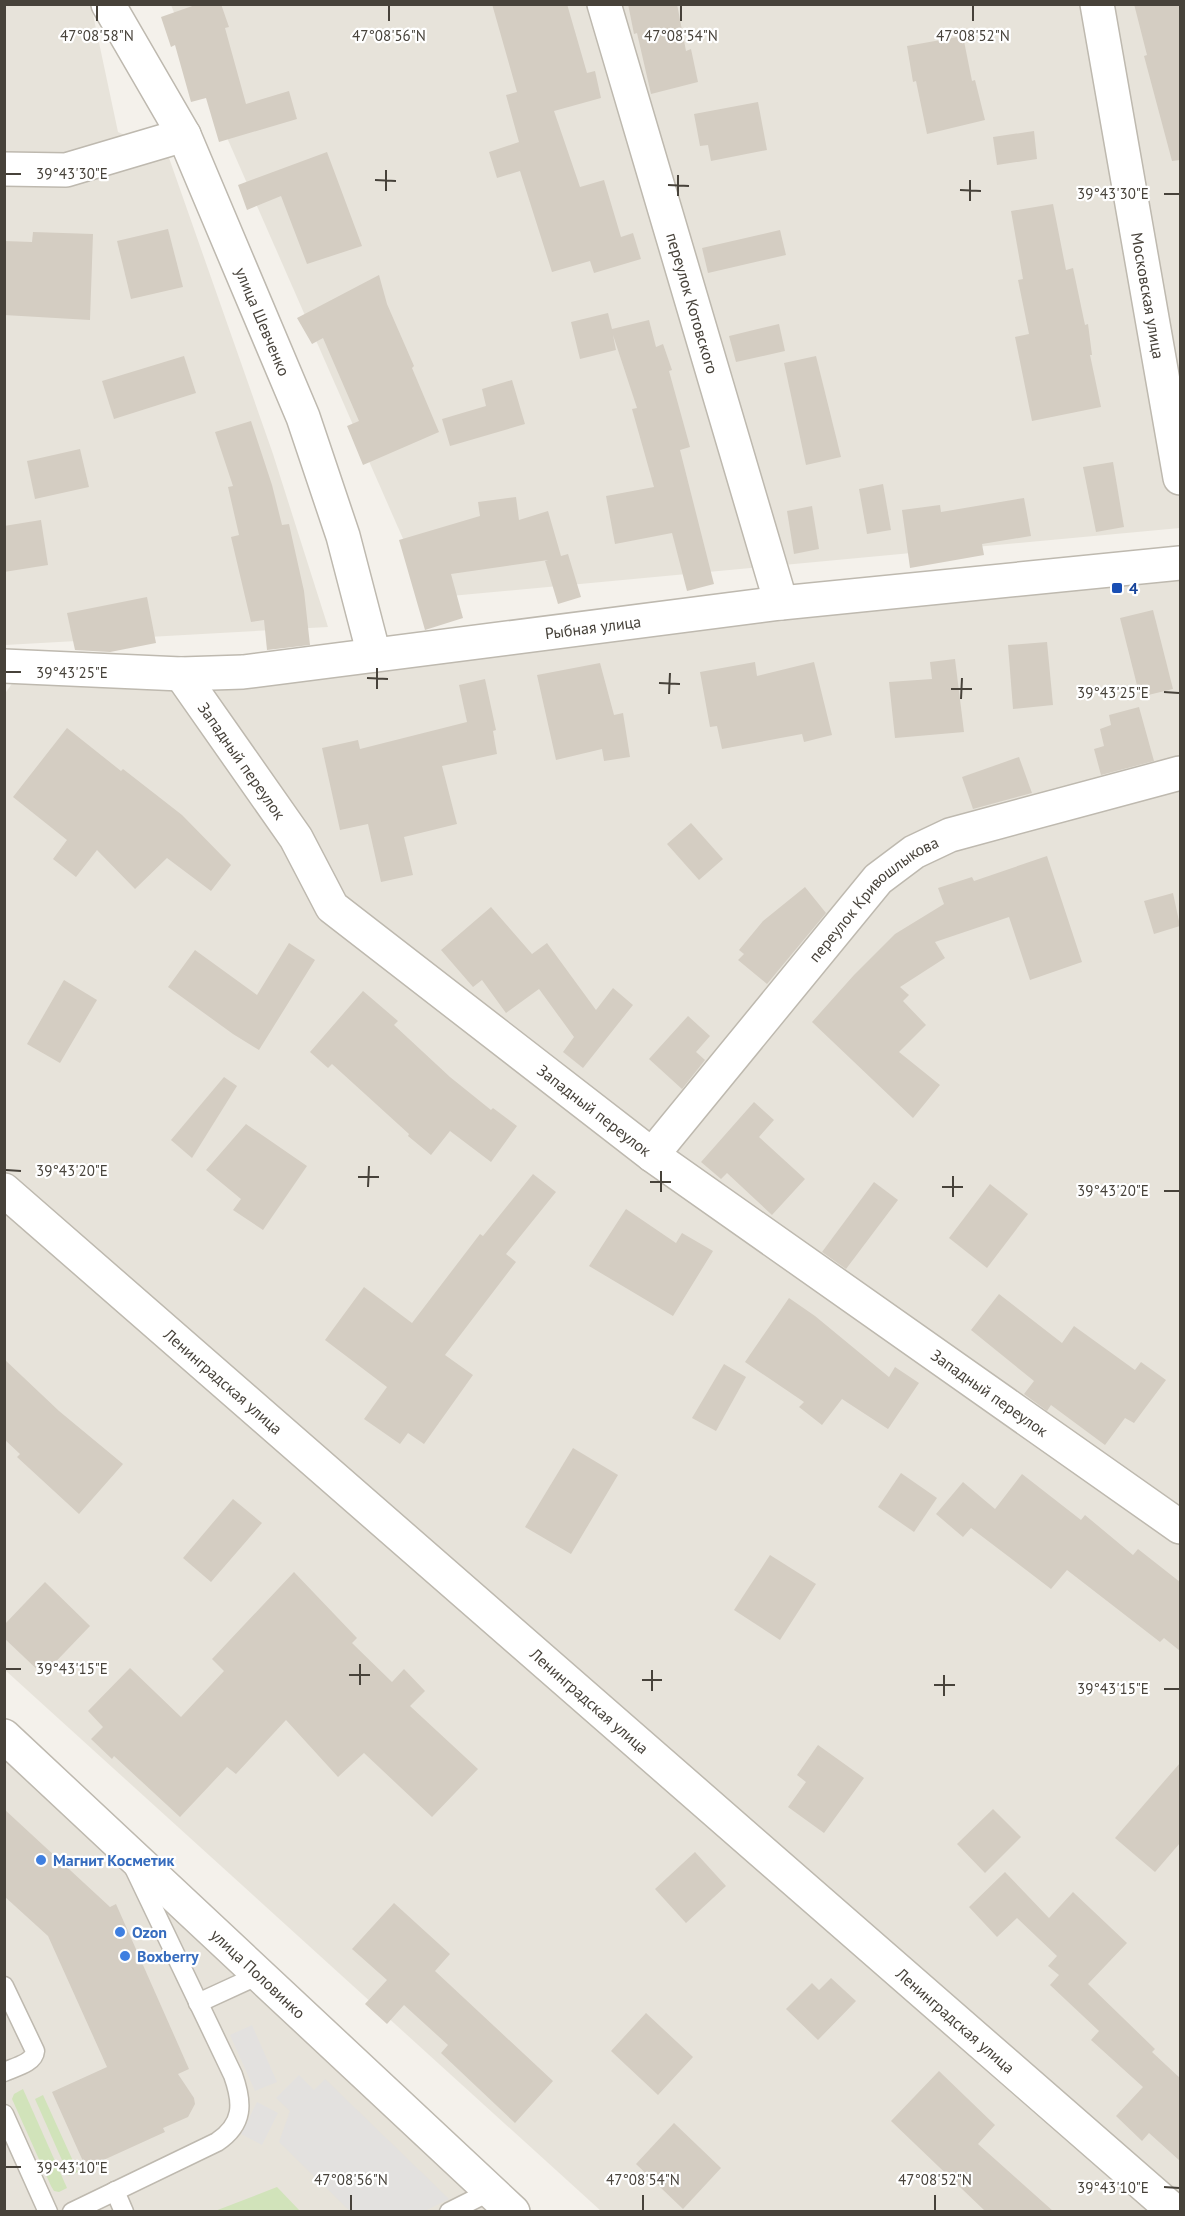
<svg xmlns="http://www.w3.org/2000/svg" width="1185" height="2216" font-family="'PT Sans',sans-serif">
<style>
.residential{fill:#e7e3da}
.green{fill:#d1e3ba}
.parking{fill:#e3e1df}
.building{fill:#d4cdc2}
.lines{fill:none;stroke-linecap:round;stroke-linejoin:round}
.service-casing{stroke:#beb9af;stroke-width:21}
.minor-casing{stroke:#beb9af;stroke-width:36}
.tertiary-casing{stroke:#beb9af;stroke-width:36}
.service{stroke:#fff;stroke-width:18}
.minor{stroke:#fff;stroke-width:33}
.tertiary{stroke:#fff;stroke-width:33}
.ticks{fill:none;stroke:#47423a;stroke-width:2}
.transit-dot{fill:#1a4fb4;stroke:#fff;stroke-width:2}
.shop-dot{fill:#3f7fe0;stroke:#fff;stroke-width:2}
.labels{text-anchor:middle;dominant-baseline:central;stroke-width:4.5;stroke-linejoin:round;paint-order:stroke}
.street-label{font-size:16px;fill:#47423a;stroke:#fff}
.transit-label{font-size:16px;font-weight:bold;fill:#164399;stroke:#fff;text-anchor:start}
.shop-label{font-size:16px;font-weight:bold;fill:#366cbe;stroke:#fff;text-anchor:start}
.ticks-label{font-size:15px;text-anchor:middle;fill:#47423a;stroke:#fff;stroke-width:4.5;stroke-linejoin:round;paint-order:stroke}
</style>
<rect width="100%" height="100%" fill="#f4f1eb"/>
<g class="residential">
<polygon points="5,5 91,5 118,132 168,155 273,454 328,627 5,645"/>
<polygon points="171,5 1180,5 1180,528 429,598 196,67"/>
<polygon points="1180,577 1180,2211 601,2211 5,1670 4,695 13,682"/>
<polygon points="5,1759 489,2211 5,2211"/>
</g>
<g class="green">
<polygon points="23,2089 67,2188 59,2192 54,2191 51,2186 12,2099 14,2094"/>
<polygon points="43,2095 78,2172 69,2176 35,2099"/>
<polygon points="277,2187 300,2211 215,2211"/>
</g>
<g class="parking">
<polygon points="252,2025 277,2082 255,2091 230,2035"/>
<polygon points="299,2075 314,2090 325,2079 449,2199 425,2211 350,2211 279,2142 290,2111 276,2098"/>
<polygon points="257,2102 278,2113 262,2145 241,2134"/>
</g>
<g class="building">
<polygon points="198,4 221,4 229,27 225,28 246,104 289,91 297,119 219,142 206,98 191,102 175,45 171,47 161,17"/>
<polygon points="492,4 567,4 587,73 595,71 601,98 554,111 580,187 604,180 621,237 633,233 641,259 594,273 590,261 552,272 520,171 497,178 489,152 519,142 506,95 517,92"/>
<polygon points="628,4 677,4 686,51 691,49 698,82 651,94 637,33 634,34"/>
<polygon points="1134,4 1180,4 1180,160 1172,161 1144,56 1147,55"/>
<polygon points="963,36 972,81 975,80 985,120 927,134 916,81 913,82 907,46"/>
<polygon points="758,102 767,150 711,161 708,145 700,146 694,114"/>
<polygon points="1034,131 1037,159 997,165 993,137"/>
<polygon points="327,152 362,246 307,264 281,196 247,210 238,185"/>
<polygon points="1053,204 1066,270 1073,268 1085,325 1088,324 1092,355 1090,355 1101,407 1032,421 1015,337 1029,334 1018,280 1023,279 1011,211"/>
<polygon points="168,229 183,287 131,299 117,241"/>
<polygon points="780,230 786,255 708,273 702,248"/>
<polygon points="33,232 93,234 90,320 4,315 4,241 32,242"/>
<polygon points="379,275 387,304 414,366 412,368 439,432 363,465 347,426 359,421 323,338 312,344 297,318"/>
<polygon points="608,313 612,329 649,320 656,347 663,344 672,370 669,371 690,447 680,450 714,584 687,591 672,533 615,544 606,496 654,487 632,409 637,408 613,335 616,350 580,359 571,322"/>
<polygon points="779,324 785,351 736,362 729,336"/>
<polygon points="184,356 196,393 114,419 102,381"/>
<polygon points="816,356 841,457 806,465 784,363"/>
<polygon points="512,380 525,424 450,446 442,419 486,406 482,389"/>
<polygon points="251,421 272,485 282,525 289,524 304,591 310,645 267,650 264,620 251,622 231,537 239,535 228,487 233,486 215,432"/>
<polygon points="80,449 89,487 35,499 27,461"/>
<polygon points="1113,462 1124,527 1096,532 1083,467"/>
<polygon points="883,484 891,530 867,534 859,489"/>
<polygon points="516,497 519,520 548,511 561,556 568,554 581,597 558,604 545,561 548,560 451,574 463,618 425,630 399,540 480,516 478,502"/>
<polygon points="1024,498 1031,536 982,544 984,555 910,568 902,510 940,505 941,512"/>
<polygon points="812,506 819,549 794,554 787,511"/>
<polygon points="41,520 48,565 4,572 4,526"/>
<polygon points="147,597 156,643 110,652 75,650 67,613"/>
<polygon points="1153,610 1173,689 1140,697 1120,618"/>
<polygon points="1047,642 1053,705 1013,709 1008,645"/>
<polygon points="955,659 964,732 895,738 889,682 932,679 930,662"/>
<polygon points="755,662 757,676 814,662 832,735 804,742 802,734 722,749 717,726 710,727 700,672"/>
<polygon points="600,663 614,715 623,713 630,757 604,761 602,749 556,760 537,675"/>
<polygon points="485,679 496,730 493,731 497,754 442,766 457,824 404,837 413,875 381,882 368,824 340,830 322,748 358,740 360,749 467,722 459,685"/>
<polygon points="1139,707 1154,761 1101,775 1094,749 1104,746 1100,729 1111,725 1109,715"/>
<polygon points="67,728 121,771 123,769 182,815 231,865 211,891 167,858 135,889 97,850 76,877 53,859 67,840 13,797"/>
<polygon points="1019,757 1032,793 973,809 962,777"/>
<polygon points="691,823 723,859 699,880 667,844"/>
<polygon points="1047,856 1082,962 1030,980 1009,917 935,942 945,958 900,987 909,995 903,1001 926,1025 899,1052 940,1085 913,1118 812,1022 854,975 895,934 944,904 938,888 972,877 974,881"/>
<polygon points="805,887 826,913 767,984 738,960 744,954 739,950 763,921"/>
<polygon points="1173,893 1180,926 1154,934 1144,901"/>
<polygon points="491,907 532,954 547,943 596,1010 613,988 633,1005 583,1068 563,1052 574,1037 539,989 506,1013 482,980 473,987 441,950"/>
<polygon points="289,943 315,960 259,1050 233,1034 168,987 195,950 257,995"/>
<polygon points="64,980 97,1000 60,1063 27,1044"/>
<polygon points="363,991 398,1021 394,1025 450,1077 491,1110 493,1108 517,1126 491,1162 450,1131 431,1155 408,1136 409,1134 332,1064 328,1068 310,1052"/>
<polygon points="688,1016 710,1036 696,1052 705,1060 682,1089 649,1059"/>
<polygon points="224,1077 237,1086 192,1158 171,1140"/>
<polygon points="754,1102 774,1120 759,1137 805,1179 772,1215 727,1173 721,1179 701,1162"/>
<polygon points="246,1124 307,1166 263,1230 233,1210 241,1199 206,1170"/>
<polygon points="533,1174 556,1192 506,1254 516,1262 445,1355 473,1375 424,1444 408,1433 400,1444 364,1419 387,1387 325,1340 364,1287 412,1323 480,1234 483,1236"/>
<polygon points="874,1182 898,1200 846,1269 822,1252"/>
<polygon points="990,1184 1028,1214 987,1268 949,1238"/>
<polygon points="626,1209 676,1243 682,1233 713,1251 673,1316 589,1266"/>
<polygon points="999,1294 1062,1343 1074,1326 1135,1370 1141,1362 1166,1380 1134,1423 1125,1418 1105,1445 1051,1405 1047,1411 1024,1394 1034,1381 971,1330"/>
<polygon points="789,1298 815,1316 889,1377 895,1367 919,1383 888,1429 842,1399 822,1425 799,1407 804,1402 745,1362"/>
<polygon points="4,1359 59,1411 123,1464 79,1514 17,1457 20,1454 4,1439"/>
<polygon points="724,1364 746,1377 716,1431 692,1418"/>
<polygon points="573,1448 618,1475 571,1554 525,1527"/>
<polygon points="901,1473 937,1498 914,1532 878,1507"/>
<polygon points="1022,1474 1081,1520 1085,1515 1133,1555 1138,1549 1180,1582 1180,1651 1164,1638 1160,1642 1067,1570 1051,1589 971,1528 963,1537 936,1514 963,1482 995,1509"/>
<polygon points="233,1499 262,1523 211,1582 183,1558"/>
<polygon points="770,1555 816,1584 780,1640 734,1610"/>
<polygon points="294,1572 357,1638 352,1643 392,1682 404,1669 425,1691 410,1706 478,1769 432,1817 364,1753 338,1777 286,1720 236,1774 227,1767 180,1817 114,1756 112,1759 91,1739 103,1727 88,1711 130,1668 181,1717 224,1671 212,1659"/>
<polygon points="45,1582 90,1626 43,1675 4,1638 4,1625"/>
<polygon points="818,1745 864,1778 824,1833 788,1807 806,1782 797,1775"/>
<polygon points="1180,1763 1180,1843 1155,1872 1115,1838"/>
<polygon points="4,1809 110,1907 116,1904 189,2069 178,2074 194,2098 195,2104 188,2117 163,2128 165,2132 86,2168 52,2092 107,2067 48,1936 4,1896"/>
<polygon points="993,1809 1021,1837 985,1873 957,1844"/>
<polygon points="695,1852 726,1886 686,1923 655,1889"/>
<polygon points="1005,1872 1049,1918 1073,1892 1127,1943 1088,1984 1155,2049 1152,2052 1180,2078 1180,2161 1149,2133 1142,2141 1116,2116 1143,2087 1091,2040 1099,2031 1050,1985 1059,1975 1048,1966 1057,1956 1017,1918 997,1937 969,1907"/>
<polygon points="394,1903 450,1954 435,1971 553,2081 515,2123 441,2053 448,2045 404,2005 387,2024 365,2004 387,1980 352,1949"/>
<polygon points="831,1978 856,2001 818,2040 786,2009 812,1983 819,1990"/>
<polygon points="646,2013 693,2057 658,2095 611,2051"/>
<polygon points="939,2071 995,2125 978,2144 1053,2211 985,2211 891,2121"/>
<polygon points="674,2123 721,2168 683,2209 636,2164"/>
</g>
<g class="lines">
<defs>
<g id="service">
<path d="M 4,1986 L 35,2051 C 34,2063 15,2067 4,2072"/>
<polyline points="198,2003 259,1975"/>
<polyline points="4,2114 48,2212"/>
<polyline points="115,2191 124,2212"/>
<path d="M 72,2212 L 217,2142 C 244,2124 243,2103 233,2075 L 134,1868"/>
<polyline points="449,2212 491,2191"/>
</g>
<g id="minor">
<path id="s1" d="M 108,4 L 184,135 L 303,417 L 343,536 L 374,655"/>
<path id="s2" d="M 604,4 L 781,603"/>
<path id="s3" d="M 1097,4 L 1180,478"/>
<polyline points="4,169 66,170 184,135"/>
<path id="s4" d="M 181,674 L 296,838 L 332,907 L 652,1155 L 1180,1527"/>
<path id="s5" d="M 652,1155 L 878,879 L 914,852 L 950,835 L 1180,773"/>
<path id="s6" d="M 4,1190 L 1175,2212"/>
<path id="s7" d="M 4,1736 L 513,2212"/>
</g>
<g id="tertiary">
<path id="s8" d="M 4,666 L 181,674 L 243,672 L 781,603 L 1180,563"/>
</g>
</defs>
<use href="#service" class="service-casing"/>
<use href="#minor" class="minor-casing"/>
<use href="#tertiary" class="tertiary-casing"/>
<use href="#service" class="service"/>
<use href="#minor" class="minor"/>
<use href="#tertiary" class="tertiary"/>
</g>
<path class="ticks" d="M 97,21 L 97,6M 389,21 L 389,6M 681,21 L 681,6M 973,21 L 973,6M 6,174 L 21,174M 375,180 L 396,181M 668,185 L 689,186M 960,190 L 981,191M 386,191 L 386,170M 1164,194 L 1179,194M 678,196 L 678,175M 970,201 L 970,180M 6,672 L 21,672M 367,678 L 388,679M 659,683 L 680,684M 377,689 L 377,668M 951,689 L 972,689M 1164,692 L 1179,693M 669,694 L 670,673M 961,699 L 962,678M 6,1170 L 21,1171M 358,1177 L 379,1177M 650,1182 L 671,1182M 368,1187 L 369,1166M 942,1187 L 963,1187M 1164,1191 L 1179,1191M 661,1192 L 661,1171M 953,1197 L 953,1176M 6,1669 L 21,1669M 349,1675 L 370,1675M 642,1680 L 662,1680M 360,1685 L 360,1664M 934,1685 L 955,1685M 1164,1689 L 1179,1689M 652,1691 L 652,1670M 944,1696 L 944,1675M 6,2167 L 21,2167M 1164,2187 L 1179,2188M 351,2210 L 351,2195M 643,2210 L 643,2195M 935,2210 L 935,2195"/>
<rect class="transit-dot" x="1111" y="582" width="12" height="12" rx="3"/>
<g class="shop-dot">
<circle cx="41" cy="1860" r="6"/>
<circle cx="120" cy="1932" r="6"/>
<circle cx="125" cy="1956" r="6"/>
</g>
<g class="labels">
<g class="street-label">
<text stroke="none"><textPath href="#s3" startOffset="296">Московская улица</textPath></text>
<text stroke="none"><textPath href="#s2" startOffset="312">переулок Котовского</textPath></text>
<text stroke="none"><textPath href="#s1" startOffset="354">улица Шевченко</textPath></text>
<text stroke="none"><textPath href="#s8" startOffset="592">Рыбная улица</textPath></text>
<text stroke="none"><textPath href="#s4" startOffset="106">Западный переулок</textPath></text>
<text stroke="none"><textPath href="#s5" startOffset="340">переулок Кривошлыкова</textPath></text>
<text stroke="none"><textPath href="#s4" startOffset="610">Западный переулок</textPath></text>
<text stroke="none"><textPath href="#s6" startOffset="291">Ленинградская улица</textPath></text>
<text stroke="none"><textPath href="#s4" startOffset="1096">Западный переулок</textPath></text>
<text stroke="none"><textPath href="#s6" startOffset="777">Ленинградская улица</textPath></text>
<text stroke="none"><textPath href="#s7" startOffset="348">улица Половинко</textPath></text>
<text stroke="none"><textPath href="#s6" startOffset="1263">Ленинградская улица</textPath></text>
</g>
<g class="transit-label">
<text x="1129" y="588">4</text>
</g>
<g class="shop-label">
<text x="53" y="1860">Магнит Косметик</text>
<text x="132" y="1932">Ozon</text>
<text x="137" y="1956">Boxberry</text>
</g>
</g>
<g class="ticks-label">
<text x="97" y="41">47°08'58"N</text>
<text x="389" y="41">47°08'56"N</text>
<text x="681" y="41">47°08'54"N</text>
<text x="973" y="41">47°08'52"N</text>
<text x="72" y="179">39°43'30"E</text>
<text x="1113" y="199">39°43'30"E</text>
<text x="72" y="678">39°43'25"E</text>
<text x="1113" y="698">39°43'25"E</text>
<text x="72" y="1176">39°43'20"E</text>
<text x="1113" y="1196">39°43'20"E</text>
<text x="72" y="1674">39°43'15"E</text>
<text x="1113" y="1694">39°43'15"E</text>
<text x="72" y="2173">39°43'10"E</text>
<text x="351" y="2185">47°08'56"N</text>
<text x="643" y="2185">47°08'54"N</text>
<text x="935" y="2185">47°08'52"N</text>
<text x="1113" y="2193">39°43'10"E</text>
</g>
<rect width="1185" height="2216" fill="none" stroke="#47423a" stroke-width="12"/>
</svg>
